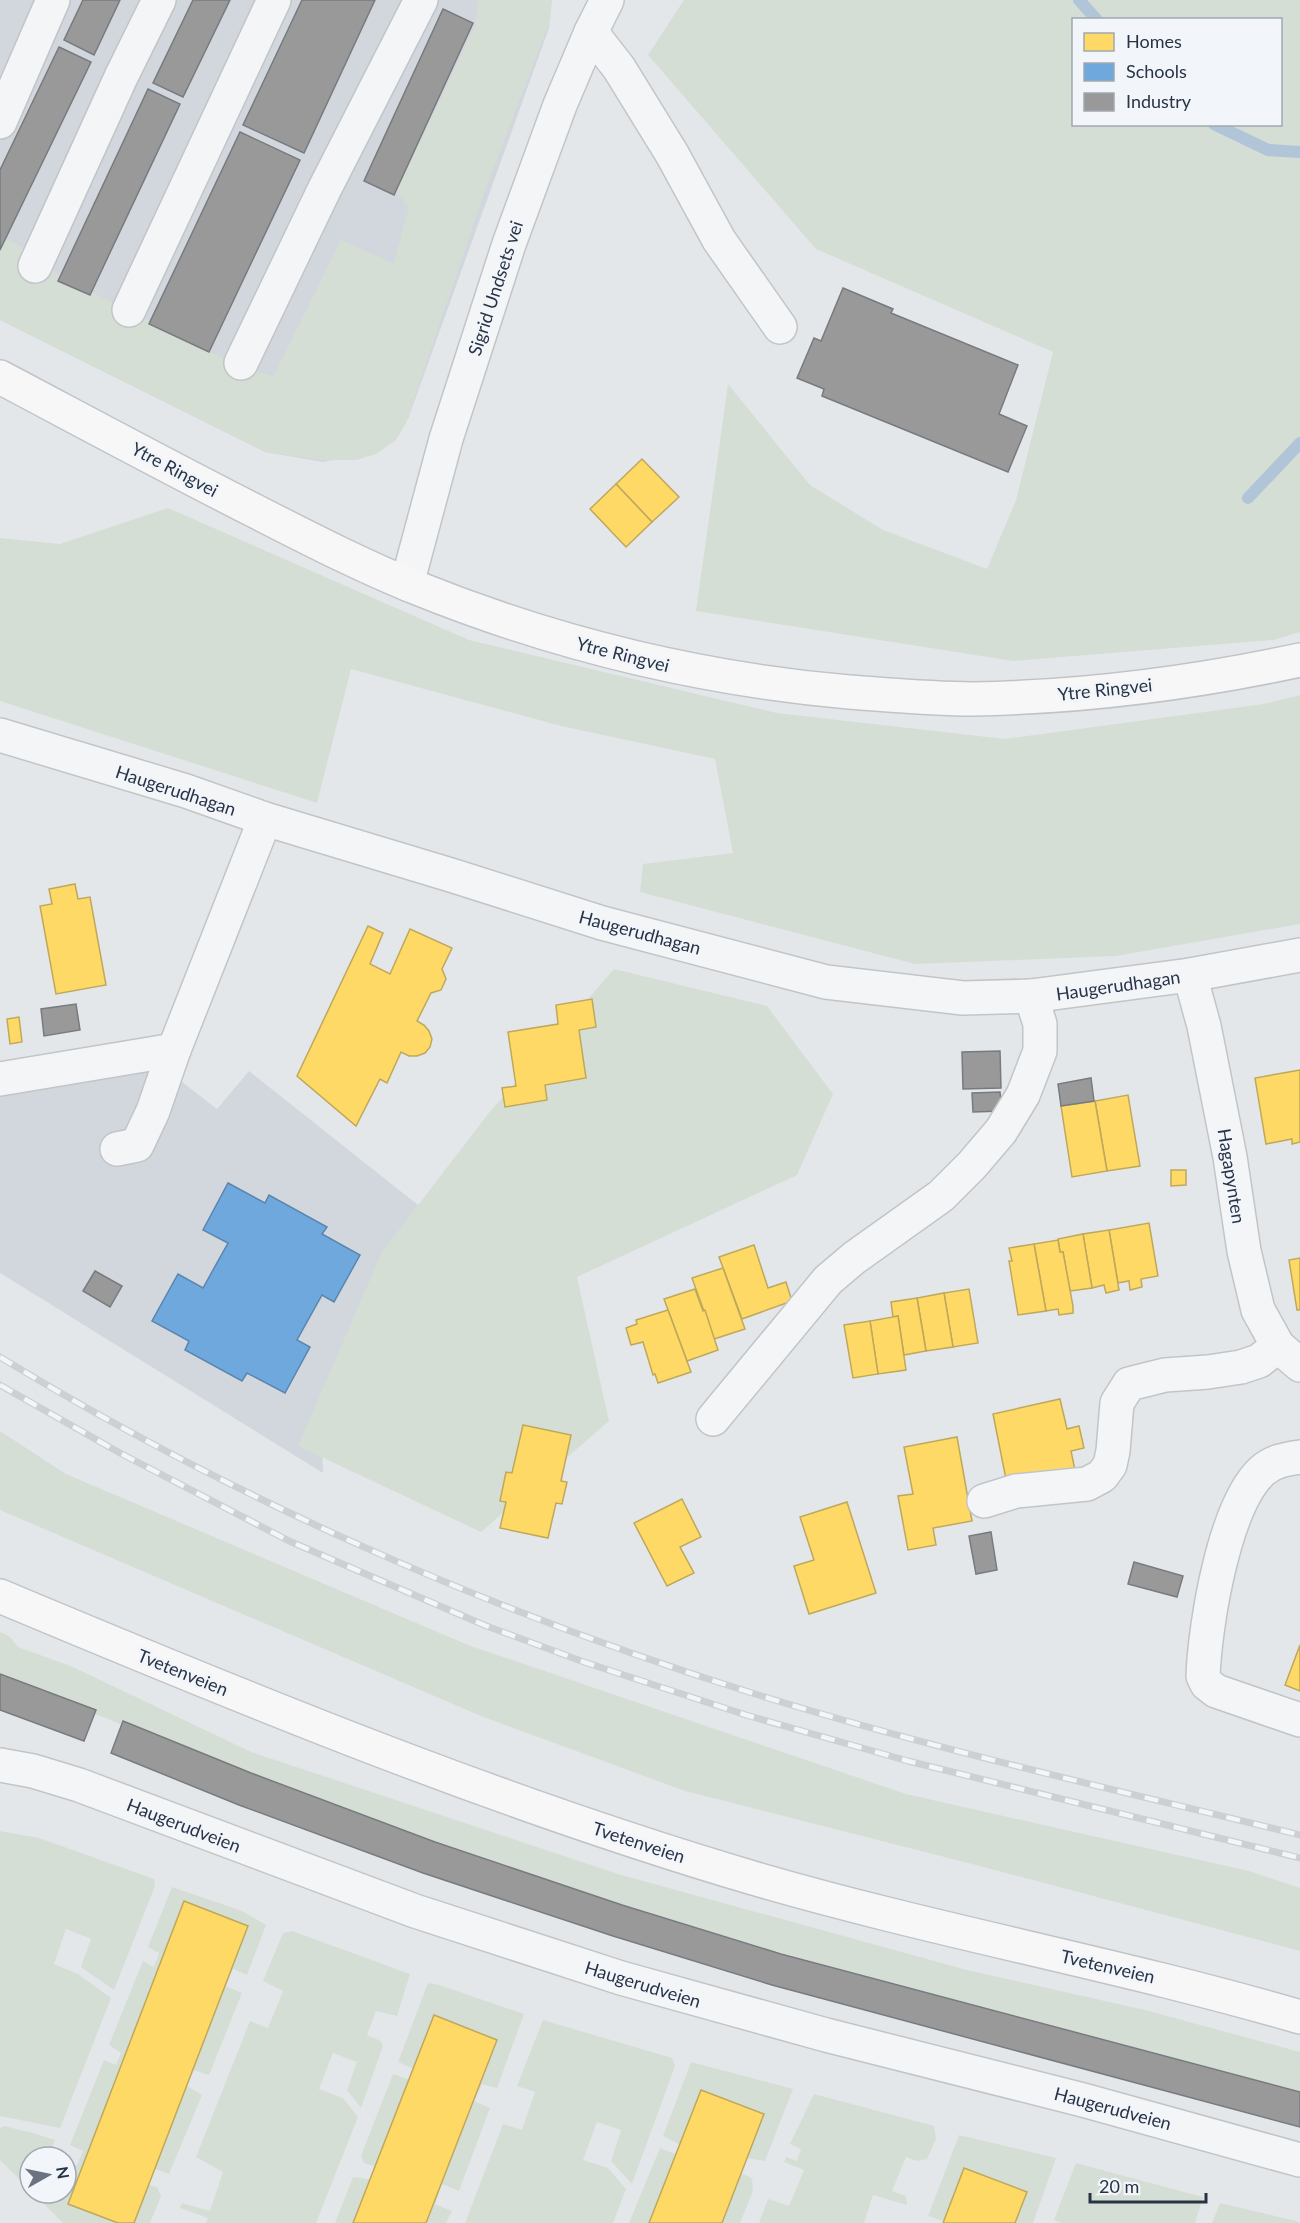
<svg xmlns="http://www.w3.org/2000/svg" width="1300" height="2223" font-family="Lato,sans-serif">
<style>
.built{fill:#d2d7dd}
.green{fill:#d5ded4;fill-rule:evenodd}
.homes{fill:#ffd966;stroke:#bea85c;stroke-width:1.5}
.schools{fill:#6fa8dc;stroke:#5a85af;stroke-width:1.5}
.industry{fill:#999;stroke:#777b80;stroke-width:1.5}
.lines{fill:none;stroke-linecap:round;stroke-linejoin:round}
.stream{stroke:#b0c5d8;stroke-width:12}
.minor-casing{stroke:#c2c5c8;stroke-width:36}
.major-casing{stroke:#c0c4c8;stroke-width:36}
.minor{stroke:#f4f5f6;stroke-width:33}
.major{stroke:#f7f7f8;stroke-width:33}
.rail-casing{stroke:#cdcfd1;stroke-width:7}
.rail{stroke:#f2f5f9;stroke-width:4.5;stroke-dasharray:14;stroke-linecap:butt}
.labels{text-anchor:middle;dominant-baseline:central;stroke-width:6;stroke-linejoin:round;paint-order:stroke}
.street-label{font-size:18px;fill:#283446;stroke:#f2f5f9}
</style>
<rect width="100%" height="100%" fill="#e4e7ea"/>
<g class="built">
<polygon points="0,0 551,0 549,28 408,419 381,450 323,462 265,452 0,320"/>
<polygon points="157,1070 177,1078 217,1109 249,1071 428,1213 322,1448 323,1473 0,1273 0,1093"/>
</g>
<g class="green">
<polygon points="478,0 552,0 550,21 486,187 406,423 396,440 376,454 356,460 322,460 265,452 0,320 0,236 27,250 60,276 242,368 274,376 341,240 394,264 409,207 396,192 475,26"/>
<path d="M 684,0 L 1300,0 L 1300,632 L 1273,640 L 1013,661 L 696,611 L 728,384 L 810,485 L 883,530 L 987,569 L 1016,500 L 1053,352 L 816,249 L 648,55 ZM 1074,20 L 1280,20 L 1280,124 L 1074,124 Z"/>
<polygon points="168,508 469,640 777,713 1005,739 1264,704 1300,695 1300,924 1116,956 915,964 640,892 643,864 733,853 715,759 561,726 351,669 317,803 0,701 0,538 60,544"/>
<polygon points="614,969 767,1006 833,1094 797,1175 577,1277 609,1421 481,1532 298,1446 382,1252 488,1114"/>
<polygon points="0,1431 66,1474 468,1645 906,1794 1249,1871 1300,1888 1300,1951 976,1865 685,1791 481,1716 0,1510"/>
<polygon points="0,1632 9,1636 18,1647 73,1667 251,1752 618,1874 967,1970 1145,2010 1300,2052 1300,2094 1002,2015 620,1907 435,1843 248,1775 0,1676"/>
<polygon points="0,1831 39,1838 154,1879 155,1886 114,1990 81,1967 91,1939 66,1929 54,1964 78,1974 111,1998 60,2128 0,2116"/>
<polygon points="172,1887 242,1911 266,1925 247,1975 233,1969 226,1986 242,1993 209,2075 193,2070 187,2086 202,2095 169,2174 155,2169 149,2185 157,2187 161,2196 150,2223 63,2223 33,2193 66,2193 66,2162 77,2166 83,2151 70,2145 104,2060 116,2065 121,2053 109,2045 143,1961 154,1967 159,1953 148,1947"/>
<polygon points="292,1931 410,1974 397,2016 376,2011 367,2035 381,2041 383,2046 361,2108 347,2090 357,2062 333,2053 319,2089 343,2098 358,2117 316,2223 206,2223 208,2218 180,2208 182,2203 210,2211 223,2172 196,2157 250,2021 268,2028 283,1991 263,1981 283,1933"/>
<polygon points="428,1983 439,1985 524,2014 497,2088 482,2084 474,2101 490,2108 459,2191 442,2184 435,2204 452,2211 446,2223 335,2223 353,2177 375,2180 379,2168 364,2163 361,2156 393,2074 413,2081 417,2070 398,2062"/>
<polygon points="543,2020 672,2058 675,2066 632,2184 611,2161 621,2130 597,2122 583,2160 608,2168 626,2189 613,2223 465,2223 503,2124 522,2130 535,2092 517,2086"/>
<polygon points="691,2062 793,2089 765,2161 746,2158 740,2173 752,2178 753,2191 740,2223 629,2223 660,2148 678,2155 681,2145 663,2136"/>
<polygon points="814,2094 934,2126 936,2139 927,2159 917,2161 906,2157 892,2191 906,2196 907,2205 873,2195 864,2223 759,2223 768,2199 789,2206 804,2170 784,2162 786,2157 797,2161 801,2149 790,2144"/>
<polygon points="4,2126 33,2133 55,2140 49,2155 54,2157 30,2157 30,2190 0,2160 0,2128"/>
<polygon points="959,2135 1056,2158 1033,2223 949,2223 928,2216"/>
<polygon points="1076,2163 1203,2197 1195,2223 1062,2223 1054,2220"/>
<polygon points="1220,2203 1296,2221 1300,2223 1212,2223"/>
</g>
<g class="homes">
<polygon points="642,459 679,497 652,522 616,484"/>
<polygon points="616,484 652,522 626,547 590,509"/>
<polygon points="75,884 78,899 90,897 106,985 56,994 40,906 52,904 49,889"/>
<polygon points="368,926 383,933 370,964 390,974 410,929 452,948 442,969 446,979 441,990 431,993 417,1021 424,1025 429,1031 432,1039 430,1047 425,1053 417,1056 409,1056 401,1052 387,1083 380,1079 356,1126 297,1076"/>
<polygon points="592,999 596,1027 579,1030 586,1078 545,1085 547,1100 505,1107 502,1088 516,1086 508,1032 558,1024 556,1005"/>
<polygon points="19,1017 22,1042 10,1044 7,1019"/>
<polygon points="1300,1070 1300,1142 1292,1144 1292,1139 1266,1144 1255,1078"/>
<polygon points="1128,1095 1140,1166 1107,1171 1095,1101"/>
<polygon points="1095,1101 1107,1171 1072,1177 1061,1106"/>
<polygon points="1171,1170 1186,1170 1186,1185 1171,1186"/>
<polygon points="1149,1223 1158,1276 1141,1279 1142,1287 1130,1290 1129,1281 1118,1283 1109,1230"/>
<polygon points="1109,1230 1119,1290 1106,1293 1104,1285 1092,1288 1083,1234"/>
<polygon points="1083,1234 1092,1288 1070,1291 1063,1252 1060,1252 1058,1239"/>
<polygon points="1058,1240 1060,1252 1063,1252 1073,1306 1073,1313 1059,1315 1058,1309 1046,1311 1034,1244"/>
<polygon points="1034,1244 1046,1311 1018,1315 1009,1261 1012,1261 1009,1248"/>
<polygon points="754,1245 768,1288 786,1282 792,1301 742,1319 719,1257"/>
<polygon points="1300,1258 1300,1310 1297,1310 1289,1260"/>
<polygon points="723,1268 745,1329 714,1339 692,1278"/>
<polygon points="695,1289 703,1311 705,1310 718,1350 687,1361 664,1299"/>
<polygon points="969,1289 978,1343 953,1347 944,1293"/>
<polygon points="944,1293 953,1347 926,1351 917,1298"/>
<polygon points="917,1298 926,1351 904,1355 898,1316 893,1317 891,1302"/>
<polygon points="668,1310 691,1372 658,1383 655,1374 653,1375 643,1342 631,1345 626,1328 637,1324 636,1320"/>
<polygon points="898,1316 906,1370 878,1374 870,1321"/>
<polygon points="870,1321 878,1374 853,1378 844,1325"/>
<polygon points="1060,1399 1067,1429 1079,1426 1084,1448 1071,1451 1075,1470 1007,1484 993,1414"/>
<polygon points="523,1425 571,1435 561,1481 567,1482 562,1504 556,1503 548,1538 500,1528 506,1502 500,1501 506,1472 512,1473"/>
<polygon points="957,1437 972,1521 933,1528 936,1545 908,1550 898,1496 913,1494 904,1447"/>
<polygon points="682,1499 701,1537 680,1547 694,1573 667,1586 634,1523"/>
<polygon points="847,1502 876,1593 809,1614 794,1566 814,1560 800,1517"/>
<polygon points="1300,1645 1300,1691 1285,1685"/>
<polygon points="184,1901 248,1926 134,2223 118,2223 68,2204"/>
<polygon points="434,2015 497,2040 426,2223 353,2223"/>
<polygon points="701,2090 764,2114 722,2223 649,2223"/>
<polygon points="964,2168 1027,2192 1015,2223 943,2223"/>
</g>
<polygon class="schools" points="228,1183 265,1203 269,1195 327,1227 322,1234 360,1255 334,1302 322,1295 297,1340 310,1347 285,1393 247,1373 242,1381 185,1350 189,1341 152,1321 178,1274 203,1288 228,1243 203,1230"/>
<g class="industry">
<polygon points="83,0 120,0 94,55 64,40"/>
<polygon points="193,0 230,0 183,97 153,83"/>
<polygon points="302,0 375,0 304,153 243,125"/>
<polygon points="443,9 473,23 394,195 364,181"/>
<polygon points="59,47 91,62 0,250 0,170"/>
<polygon points="148,89 180,104 90,295 58,281"/>
<polygon points="240,132 300,160 209,352 149,324"/>
<polygon points="843,288 893,309 891,313 1018,365 999,414 1027,426 1008,472 822,396 824,389 797,378 814,338 821,341"/>
<polygon points="76,1004 80,1030 44,1036 41,1009"/>
<polygon points="1000,1051 1001,1088 963,1089 962,1052"/>
<polygon points="1091,1078 1094,1101 1061,1106 1058,1084"/>
<polygon points="1000,1092 1002,1111 973,1112 972,1093"/>
<polygon points="95,1271 122,1286 110,1307 83,1291"/>
<polygon points="991,1532 997,1570 976,1574 969,1536"/>
<polygon points="1134,1562 1183,1576 1177,1597 1128,1584"/>
<polygon points="0,1674 96,1710 84,1741 0,1710"/>
<polygon points="123,1721 251,1773 435,1842 622,1905 781,1954 1300,2092 1300,2127 772,1985 613,1936 423,1873 239,1805 111,1753"/>
</g>
<g class="lines">
<g class="stream">
<polyline points="1079,0 1097,20"/>
<polyline points="1214,124 1268,150 1300,152"/>
<polyline points="1248,498 1300,443"/>
</g>
<defs>
<g id="minor">
<polyline points="591,32 619,68 672,154 719,240 780,327"/>
<polyline points="0,122 53,0"/>
<polyline points="35,266 121,77 159,0"/>
<polyline points="129,310 274,0"/>
<polyline points="241,363 324,190 421,0"/>
<polyline points="407,584 446,439 509,244 560,105 591,32 607,0"/>
<polyline points="0,735 186,791 265,819 454,876 602,923 826,982 963,998 1031,996 1190,975 1300,955"/>
<polyline points="1190,975 1204,1026 1230,1157 1244,1251 1258,1310 1278,1346 1300,1365"/>
<polyline points="0,1079 174,1050"/>
<polyline points="117,1149 137,1145 153,1111 174,1050 265,819"/>
<polyline points="713,1419 828,1280 854,1258 941,1196 972,1165 1001,1131 1023,1095 1040,1051 1040,1024 1031,996"/>
<path d="M 1300,1457 C 1286,1459 1273,1461 1262,1471 C 1224,1506 1205,1625 1203,1676 L 1207,1684 L 1216,1691 L 1300,1720"/>
<polyline points="984,1501 1016,1491 1087,1484 1102,1476 1110,1465 1113,1451 1117,1403 1129,1384 1165,1375 1208,1372 1241,1367 1259,1361 1278,1346"/>
<polyline points="0,1765 33,1771 79,1785 415,1911 621,1978 826,2035 1083,2100 1300,2160"/>
</g>
<g id="major">
<path d="M 0,377 C 85,422 170,468 255,511 C 308,538 362,566 417,588 C 556,644 700,679 849,692 C 890,695 932,699 973,699 C 1082,697 1193,683 1300,660"/>
<path d="M 0,1596 C 248,1700 496,1802 753,1878 C 934,1931 1119,1964 1300,2017"/>
</g>
</defs>
<use href="#minor" class="minor-casing"/>
<use href="#major" class="major-casing"/>
<use href="#minor" class="minor"/>
<use href="#major" class="major"/>
<defs>
<g id="rail">
<path d="M 0,1357 C 233,1499 492,1612 752,1693 C 932,1749 1117,1790 1300,1835"/>
<polyline points="0,1385 120,1453 289,1541 484,1625 584,1662 746,1715 908,1761 1300,1858"/>
</g>
</defs>
<use href="#rail" class="rail-casing"/>
<use href="#rail" class="rail"/>
</g>
<g class="labels">
<g class="street-label">
<text transform="translate(495 288) rotate(-72)">Sigrid Undsets vei</text>
<text transform="translate(175 469) rotate(28)">Ytre Ringvei</text>
<text transform="translate(623 654) rotate(14)">Ytre Ringvei</text>
<text transform="translate(1105 689) rotate(-6)">Ytre Ringvei</text>
<text transform="translate(176 790) rotate(18)">Haugerudhagan</text>
<text transform="translate(640 932) rotate(15)">Haugerudhagan</text>
<text transform="translate(1118 985) rotate(-8)">Haugerudhagan</text>
<text transform="translate(1232 1176) rotate(81)">Hagapynten</text>
<text transform="translate(183 1672) rotate(22)">Tvetenveien</text>
<text transform="translate(184 1825) rotate(21)">Haugerudveien</text>
<text transform="translate(639 1842) rotate(18)">Tvetenveien</text>
<text transform="translate(1108 1966) rotate(13)">Tvetenveien</text>
<text transform="translate(643 1984) rotate(17)">Haugerudveien</text>
<text transform="translate(1113 2108) rotate(15)">Haugerudveien</text>
</g>
</g>
<rect x="1072" y="18" width="210" height="108" fill="#f2f5f9" stroke="#a1a8b1" stroke-width="1.5"/>
<rect x="1084" y="33" width="30" height="18" fill="#ffd966" stroke="#a1a8b1" stroke-width="1.5"/>
<text x="1126" y="48" font-size="18" fill="#283446">Homes</text>
<rect x="1084" y="63" width="30" height="18" fill="#6fa8dc" stroke="#a1a8b1" stroke-width="1.5"/>
<text x="1126" y="78" font-size="18" fill="#283446">Schools</text>
<rect x="1084" y="93" width="30" height="18" fill="#999999" stroke="#a1a8b1" stroke-width="1.5"/>
<text x="1126" y="108" font-size="18" fill="#283446">Industry</text>
<g transform="translate(48 2175) rotate(81)"><circle r="28" fill="#f2f5f9" stroke="#a1a8b1" stroke-width="1.5"/>
<path d="M0-4.5L10 22L0 15L-10 22Z" fill="#6a737f"/>
<text y="-9" font-size="16" font-weight="bold" text-anchor="middle" fill="#283446">N</text>
</g>
<path d="M1090 2193v9h116v-9" fill="none" stroke="#283446" stroke-width="3"/>
<text x="1099" y="2193" font-size="18" fill="#283446" stroke="#f2f5f9" stroke-width="4.5" paint-order="stroke">20 m</text>
</svg>
